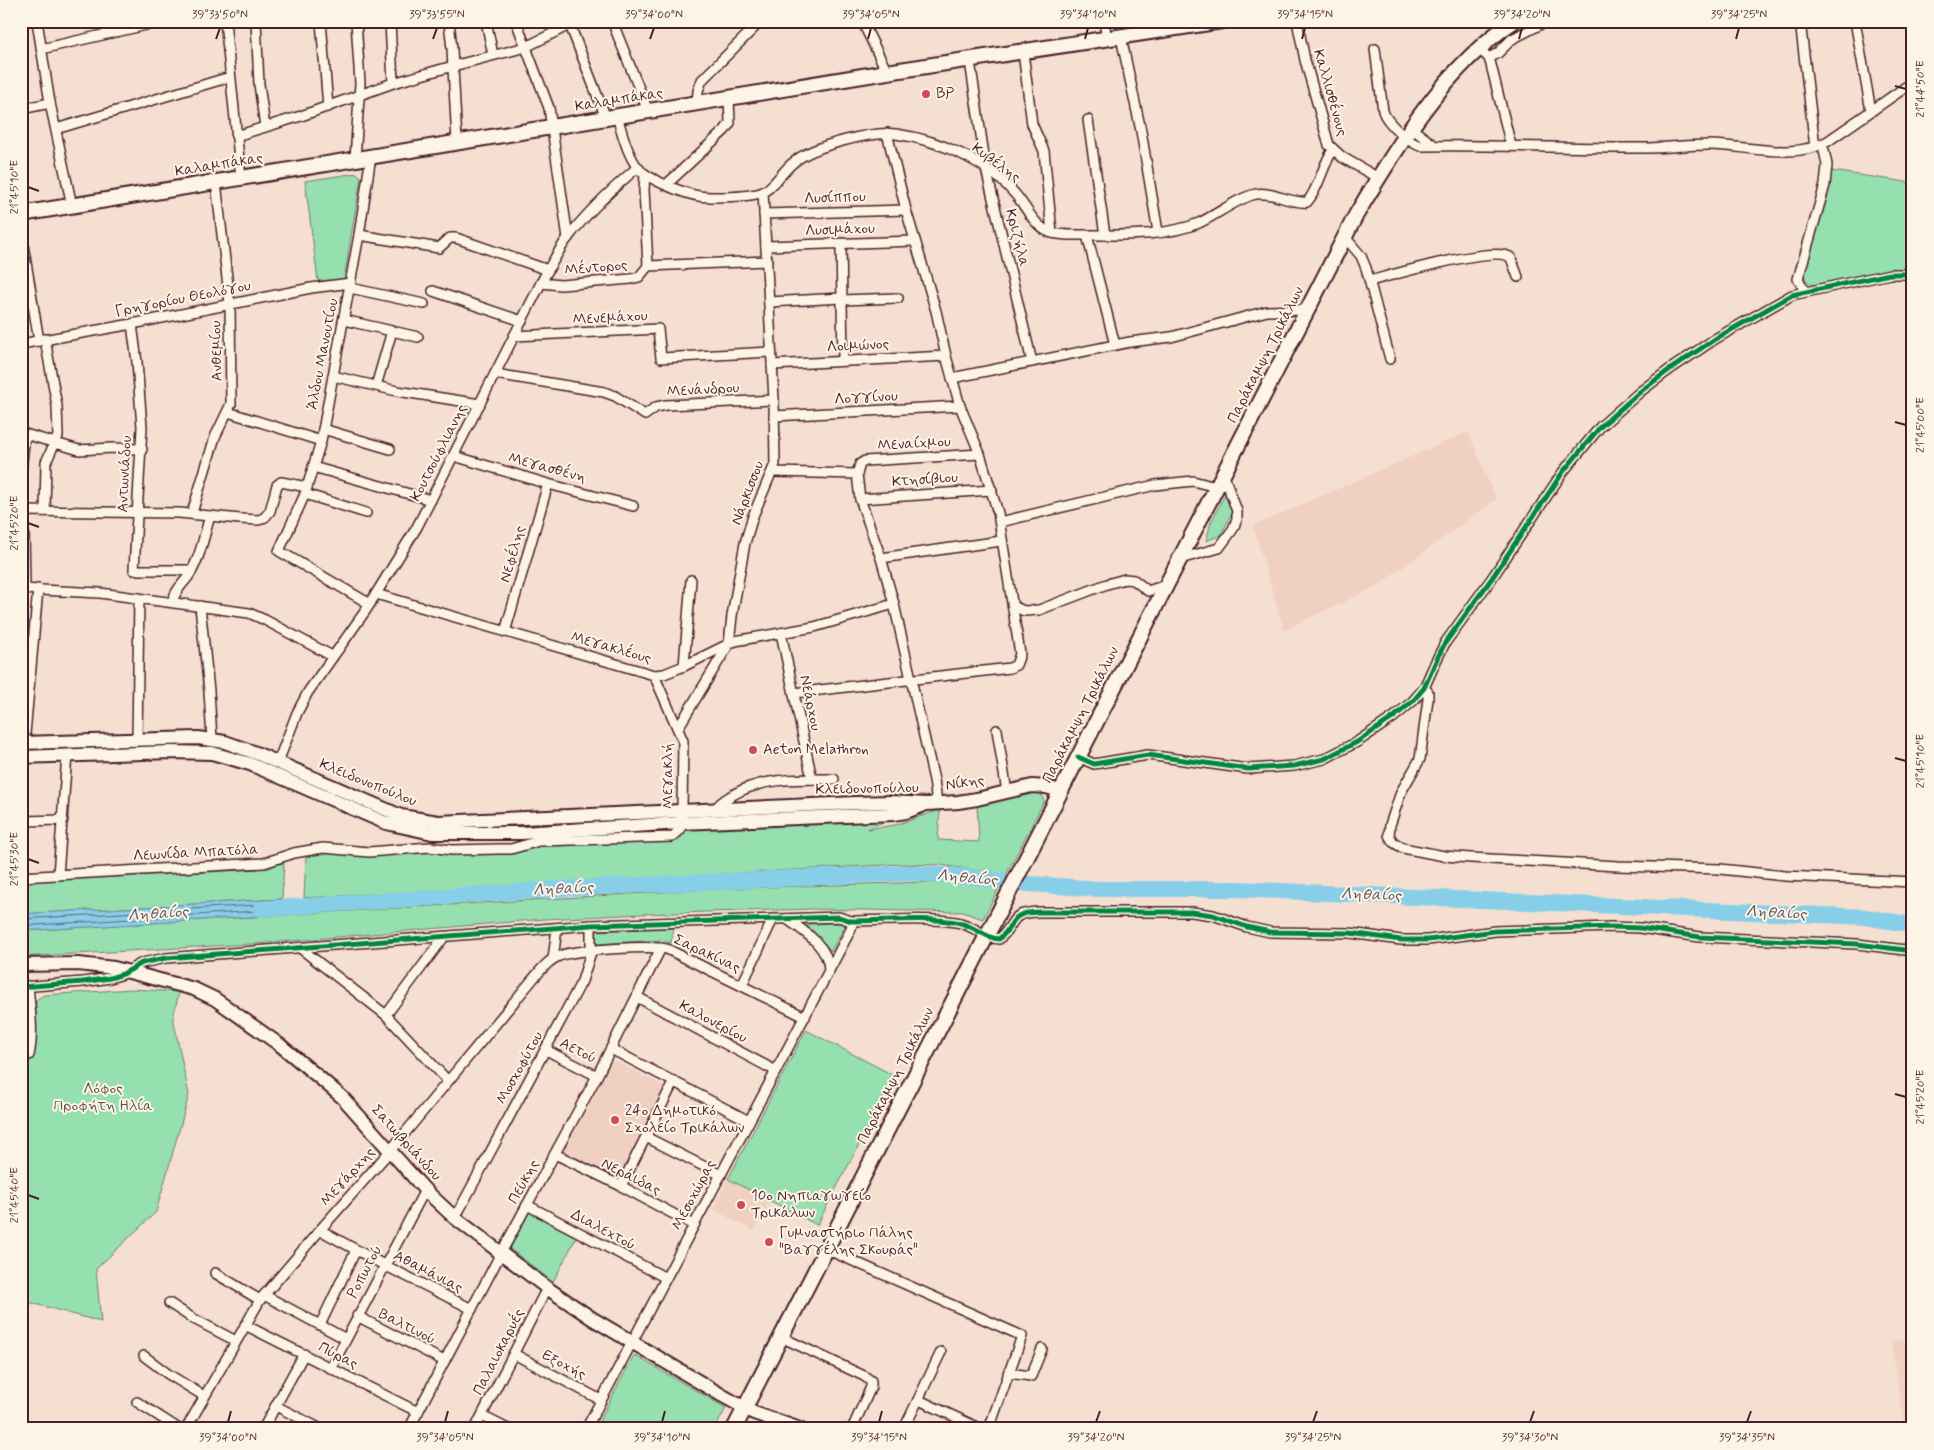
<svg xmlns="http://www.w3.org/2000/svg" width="1934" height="1450" font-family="Mynerve,sans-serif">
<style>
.built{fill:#f0d0c1}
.green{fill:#96dfae;stroke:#707f6c}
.water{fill:#87cfe9;stroke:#6f899d}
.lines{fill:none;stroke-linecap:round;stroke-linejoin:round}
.shore{stroke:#626577;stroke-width:1}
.river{stroke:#87cfe9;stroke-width:16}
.street-casing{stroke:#4a1f2b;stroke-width:12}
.secondary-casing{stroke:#4a1f2b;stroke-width:16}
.primary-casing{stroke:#4a1f2b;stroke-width:18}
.street{stroke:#fcf5e5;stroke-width:9}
.secondary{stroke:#fcf5e5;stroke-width:12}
.primary{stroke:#fcf5e5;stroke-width:14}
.cycleway-casing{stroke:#fcf5e5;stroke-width:8}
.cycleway{stroke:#00873e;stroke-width:5}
.ticks{fill:none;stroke:#4a1f2b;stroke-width:2}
.poi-dot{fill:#d1495b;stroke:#fcf5e5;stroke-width:2}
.labels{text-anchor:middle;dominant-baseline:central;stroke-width:4;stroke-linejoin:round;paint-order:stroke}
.street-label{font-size:15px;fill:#4a1f2b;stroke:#fcf5e5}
.poi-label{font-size:15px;fill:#4a1f2b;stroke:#fcf5e5;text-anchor:start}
.park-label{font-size:15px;fill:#5d4f4c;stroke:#fcf5e5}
.water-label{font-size:16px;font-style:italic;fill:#5c5464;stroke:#fcf5e5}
.neatline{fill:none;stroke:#4a1f2b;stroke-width:2}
.ticks-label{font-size:12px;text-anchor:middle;fill:#4a1f2b}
</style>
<rect width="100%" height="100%" fill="#f5dfd0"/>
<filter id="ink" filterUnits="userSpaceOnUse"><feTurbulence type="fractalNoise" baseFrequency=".02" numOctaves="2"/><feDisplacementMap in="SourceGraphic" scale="10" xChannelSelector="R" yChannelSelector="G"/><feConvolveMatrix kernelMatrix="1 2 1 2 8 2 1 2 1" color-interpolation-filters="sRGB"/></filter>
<g filter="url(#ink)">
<g class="built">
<polygon points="1468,432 1496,499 1377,586 1284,630 1253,526"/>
<polygon points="613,1060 665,1087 617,1180 563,1152"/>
<polygon points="728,1179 770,1200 754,1231 713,1209"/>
<polygon points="1913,1338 1913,1429 1905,1429 1891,1342"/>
</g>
<g class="green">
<path d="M 1832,171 L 1913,183 L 1913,270 L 1887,271 L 1817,285 C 1807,285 1804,279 1804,270 Z"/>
<polygon points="357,173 361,177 344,279 318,281 305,181"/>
<polygon points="1226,492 1232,513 1221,535 1206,541 1211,522"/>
<polygon points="1030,791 1041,792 1044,801 1006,875 941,865 901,864 304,898 306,855 321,851 658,842 679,840 687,829 890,819 868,829 895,825 940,810 938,840 979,842 977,804"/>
<polygon points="280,863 284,863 282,899 21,914 21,881 269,868"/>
<polygon points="959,881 1000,886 983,919 962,912 812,909 642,914 545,919 268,943 21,957 21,931 711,889"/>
<polygon points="844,923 845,926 831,951 806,924"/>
<polygon points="674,928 671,943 661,940 596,944 596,931"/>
<path d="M 132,989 L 179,992 L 173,1018 L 189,1095 L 156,1212 L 96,1269 L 101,1322 L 21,1300 L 21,1074 C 38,1054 36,1024 36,1000 L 44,995 Z"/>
<polygon points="806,1030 895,1076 817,1225 728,1179"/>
<polygon points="530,1211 577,1236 553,1282 510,1249"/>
<polygon points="634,1355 726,1408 715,1429 595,1429"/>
</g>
<polygon class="water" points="282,899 282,915 21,931 21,914"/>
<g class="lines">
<polyline class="shore" points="21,919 274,904 277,907 274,910 21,926"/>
<polyline class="river" points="261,909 575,888 909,873 961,876 1030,884 1098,889 1236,889 1865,917 1913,925"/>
<defs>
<g id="street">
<polyline points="37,21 50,103 72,206"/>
<polyline points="225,21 241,178"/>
<polyline points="256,21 259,84 265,127"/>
<polyline points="321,21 328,107"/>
<polyline points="390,21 393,83"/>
<polyline points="449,21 452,49 457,142"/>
<polyline points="486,21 493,55"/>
<polyline points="516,21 549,108 568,238"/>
<polyline points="612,21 648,111"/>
<polyline points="862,21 887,72"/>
<polyline points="1104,21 1107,40"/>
<polyline points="1297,21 1305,60 1329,145 1342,157 1378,178"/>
<polyline points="1800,21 1815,147"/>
<polyline points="1855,21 1871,111"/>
<polyline points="21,22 24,21"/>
<polyline points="570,25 606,118"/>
<polyline points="1121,37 1141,131 1158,232"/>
<polyline points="41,49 164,21"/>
<path d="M 1375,49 L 1383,111 C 1386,122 1410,144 1421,146 C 1495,145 1570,148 1644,148 C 1666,148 1687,145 1709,145 C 1746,145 1793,161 1828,141 L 1913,82"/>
<polyline points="1479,49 1489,58 1491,65 1511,146"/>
<polyline points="1023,52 1032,124 1044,151 1052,233"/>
<polyline points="1489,58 1498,53 1512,39 1547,21"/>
<polyline points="970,61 986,169 1032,362"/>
<polyline points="697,103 698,91 702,80 761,21"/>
<polyline points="21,109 50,103"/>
<path d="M 617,116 C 622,132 627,154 638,168 C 647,179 685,194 699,196 C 711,198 752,197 763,192 C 773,188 784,169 794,162 C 812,146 872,131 896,134 C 939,140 987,161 1015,194 C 1026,206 1033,225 1049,232 C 1060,236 1074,235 1085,235 C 1122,235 1164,237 1199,223 C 1217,215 1237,198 1256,194 C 1273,191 1290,204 1307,202 C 1319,189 1322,166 1333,150"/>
<polyline points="1088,120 1105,235"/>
<polyline points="1411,128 1434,145"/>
<polyline points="56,129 230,77"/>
<polyline points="236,136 301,116 393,83 453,66 526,47 577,21"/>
<polyline points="355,159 360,83 356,21"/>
<polyline points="645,174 644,190 648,266"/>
<polyline points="667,184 725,130 730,123 729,98"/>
<polyline points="764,214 906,210"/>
<polyline points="21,232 39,341"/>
<polyline points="359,235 439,248 450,238 456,238 548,270"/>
<polyline points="1087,235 1115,345"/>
<polyline points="1345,237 1361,256 1366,268 1390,359"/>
<polyline points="841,243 843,360"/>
<polyline points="766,246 915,241"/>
<polyline points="648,266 767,261"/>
<path d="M 1370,281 C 1392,275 1498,244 1511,258 L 1518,277"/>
<polyline points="541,283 561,285 631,279 639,277 648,266"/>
<polyline points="350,288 424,304"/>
<polyline points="433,291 522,321"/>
<polyline points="1805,291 1798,279 1825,185 1827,165 1824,150"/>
<polyline points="842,300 898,298"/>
<polyline points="769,302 842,298"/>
<polyline points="344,320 418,337"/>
<polyline points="132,324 137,362 142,427 134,570 191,570"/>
<polyline points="514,336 658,329 661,358 771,352"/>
<polyline points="21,344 132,324 311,288 351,283"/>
<polyline points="772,365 946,356"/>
<polyline points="495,374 604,392 615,396 645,415 656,407 666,405 774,400"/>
<polyline points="333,376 397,391 480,404"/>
<polyline points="952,378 1130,342 1171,337 1267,311 1307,310"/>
<polyline points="376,386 392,331"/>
<polyline points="228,412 321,441"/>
<polyline points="774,416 960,406"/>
<polyline points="323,429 390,449"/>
<polyline points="21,432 25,434 79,450 112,448 142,449"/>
<polyline points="454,456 548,484 633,506"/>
<polyline points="313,467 431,500"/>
<polyline points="21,471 25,434"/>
<polyline points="773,472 857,474"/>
<polyline points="305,494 366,513"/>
<polyline points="860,499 992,490"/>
<polyline points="21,511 179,513 240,519 259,520 265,517 270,511 277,485 281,482 307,487"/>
<polyline points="45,511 46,462 58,436 57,406 45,339"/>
<polyline points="192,513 215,437 231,404 230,304 216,182"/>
<polyline points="21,516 24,532 25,589"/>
<polyline points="1000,522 1155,485 1193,481 1216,487"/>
<polyline points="881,558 1001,541"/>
<polyline points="1180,559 1219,548 1233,529 1237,519 1237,511 1223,473"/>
<polyline points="21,589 100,593 249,613 265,620 332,656"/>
<polyline points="376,594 654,675 664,674 684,666 735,641 814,627 894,604"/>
<path d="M 176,603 L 173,600 C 176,589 182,585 188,577 C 200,560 204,535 210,516"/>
<polyline points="370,604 279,551 305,494 321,441 359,235 371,156"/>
<polyline points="200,606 209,691 212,739"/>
<polyline points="1013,606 1024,611 1039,610 1107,584 1125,579 1134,580 1148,591 1166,585"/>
<polyline points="505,632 548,484"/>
<polyline points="781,633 812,779"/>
<polyline points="684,666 691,580"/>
<polyline points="1424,688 1428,692 1428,699 1420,759 1401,792 1390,825 1389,835 1393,842 1403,848 1444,856 1471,858 1618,866 1720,869 1785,876 1913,882"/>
<polyline points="794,693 1010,668 1016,665 1020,654 998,513 980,454 960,406 946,356 936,311 906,210 887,133"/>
<polyline points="678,728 729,644 732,616 745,543 753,516 775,464 774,400 763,192"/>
<polyline points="997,730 1007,792"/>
<polyline points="137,740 139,598"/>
<polyline points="23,756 38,589"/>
<polyline points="1078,757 1094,764 1148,755 1248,769 1294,766 1324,759 1357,742 1394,717 1413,701 1424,688 1436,661 1445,643 1492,578 1563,472 1600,427 1641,391 1669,370 1715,339 1792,295 1890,274 1913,274"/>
<path d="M 278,762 L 297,713 L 308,692 L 366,610 L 417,527 L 541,283 C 549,268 557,253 567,239 C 587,212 612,189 638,167"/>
<polyline points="937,803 934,780 894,604 881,558 860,499 857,474 860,464 865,461 980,454"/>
<path d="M 714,811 C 718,804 724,800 731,796 C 761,777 799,779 834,779"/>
<polyline points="21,821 63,820"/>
<polyline points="58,875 67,755"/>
<polyline points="21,877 264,863 294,853 323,848 369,852 430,847 452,850 498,849 511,849 539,841 672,837 680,830 682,811 683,741 654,675"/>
<path d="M 787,919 C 804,931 829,947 829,970"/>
<polyline points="300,948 386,1015 448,1081"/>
<polyline points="553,959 557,928"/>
<polyline points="742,985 773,919"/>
<path d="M 21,987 L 83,982 L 110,978 L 123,974 L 142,963 L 166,958 L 591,925 L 839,917 L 851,921 C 884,921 925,917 956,922 C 972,924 986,939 999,939 C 1018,924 1006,913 1039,912 L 1192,912 L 1213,915 L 1247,927 L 1270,932 L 1350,933 L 1401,940 L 1428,940 L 1495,931 L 1611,927 L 1640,928 L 1700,937 L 1857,944 L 1913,951"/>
<polyline points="637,997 776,1071"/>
<polyline points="386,1015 444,937"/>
<polyline points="611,1049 749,1121"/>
<polyline points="546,1050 597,1076"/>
<path d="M 21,1059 L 29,1055 C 34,1033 30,1009 28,986"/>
<polyline points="646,1137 721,1175"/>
<polyline points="555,1154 621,1186 694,1225"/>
<polyline points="621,1186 674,1081"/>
<polyline points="527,1205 666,1278"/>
<polyline points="455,1218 582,981 591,952 591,925"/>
<polyline points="320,1230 384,1265 472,1309"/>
<polyline points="826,1249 1022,1336 989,1429"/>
<polyline points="215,1273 260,1300"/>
<polyline points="264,1295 346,1339"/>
<polyline points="169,1303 192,1318 236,1341"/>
<polyline points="357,1316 444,1361"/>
<polyline points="245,1325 418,1412"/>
<polyline points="320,1325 356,1250"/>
<polyline points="781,1337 864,1376 871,1381 871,1387 852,1429"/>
<polyline points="514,1354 601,1400"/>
<polyline points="144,1356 168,1374 204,1396"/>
<polyline points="331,1368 425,1190"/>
<polyline points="1008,1373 1031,1376 1042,1349"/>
<polyline points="919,1400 981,1429"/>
<polyline points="137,1402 179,1429"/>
<polyline points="276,1406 321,1429"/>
<polyline points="482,1416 508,1429"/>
<path d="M 186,1429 L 260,1300 L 320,1230 L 390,1151 L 533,979 C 540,971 548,960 559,956 C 574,950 651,945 667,949 L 805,1017"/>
<polyline points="263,1429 304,1354"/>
<polyline points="409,1429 501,1253 597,1076 661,948"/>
<polyline points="475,1429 547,1288"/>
<polyline points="586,1429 850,931 852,925 851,921"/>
<polyline points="904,1429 941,1352"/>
</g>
<g id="secondary">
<polyline points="21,743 198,738 225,742 256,753 401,816 438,822 856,803 890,802 927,804 958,802 977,799 1032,786 1046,787 1060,791"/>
<polyline points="21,757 172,752 212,753 250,764 386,823 432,833 522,833 681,823 893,814 906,812 922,806"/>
<polyline points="21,965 78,964 114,968 194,989 215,999 280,1045 321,1079 343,1098 425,1190 455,1218 547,1288 593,1319 723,1396 754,1413 800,1429"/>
</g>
<g id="primary">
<polyline points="21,214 887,72 1222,21"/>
<path d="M 734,1429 L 1356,215 C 1397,146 1446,66 1514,21"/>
</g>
</defs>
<use href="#street" class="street-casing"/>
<use href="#secondary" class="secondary-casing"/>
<use href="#primary" class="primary-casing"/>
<use href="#street" class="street"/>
<use href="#secondary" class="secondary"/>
<use href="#primary" class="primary"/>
<defs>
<g id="cycleway">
<polyline points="1078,757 1094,764 1148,755 1248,769 1294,766 1324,759 1357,742 1394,717 1413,701 1424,688 1436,661 1445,643 1492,578 1563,472 1600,427 1641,391 1669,370 1715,339 1792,295 1890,274 1913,274"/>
<path d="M 21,987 L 83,982 L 110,978 L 123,974 L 142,963 L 166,958 L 591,925 L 839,917 L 851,921 C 884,921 925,917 956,922 C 972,924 986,939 999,939 C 1018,924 1006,913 1039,912 L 1192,912 L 1213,915 L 1247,927 L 1270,932 L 1350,933 L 1401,940 L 1428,940 L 1495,931 L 1611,927 L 1640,928 L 1700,937 L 1857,944 L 1913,951"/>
</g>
</defs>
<use href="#cycleway" class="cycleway-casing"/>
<use href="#cycleway" class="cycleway"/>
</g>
</g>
<path class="ticks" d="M 216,39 L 220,28M 433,39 L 437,28M 650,39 L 654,28M 868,39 L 871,28M 1085,39 L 1088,28M 1302,39 L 1305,28M 1519,39 L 1522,28M 1736,39 L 1739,28M 1895,86 L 1906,89M 28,187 L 39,191M 1895,422 L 1906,425M 28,523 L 39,527M 1895,758 L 1906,761M 28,859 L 39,863M 1895,1094 L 1906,1097M 28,1195 L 39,1199M 228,1422 L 231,1411M 445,1422 L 448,1411M 662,1422 L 665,1411M 879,1422 L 882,1411M 1096,1422 L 1100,1411M 1313,1422 L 1317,1411M 1530,1422 L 1534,1411M 1747,1422 L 1751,1411"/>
<g class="poi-dot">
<circle cx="926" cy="94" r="5"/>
<circle cx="753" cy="750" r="5"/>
<circle cx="615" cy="1120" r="5"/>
<circle cx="741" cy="1205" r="5"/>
<circle cx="769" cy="1242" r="5"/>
</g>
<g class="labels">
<g class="street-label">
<text transform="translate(1330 93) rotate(74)">Καλλισθένους</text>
<text transform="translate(619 100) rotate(-9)">Καλαμπάκας</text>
<text transform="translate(996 163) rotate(36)">Κυβέλης</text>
<text transform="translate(219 165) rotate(-9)">Καλαμπάκας</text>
<text transform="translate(835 198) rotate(-2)">Λυσίππου</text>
<text transform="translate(840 230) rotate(-2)">Λυσιμάχου</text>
<text transform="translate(1017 238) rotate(76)">Κριζήλα</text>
<text transform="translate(596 268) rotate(-5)">Μέντορος</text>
<text transform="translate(183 299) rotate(-11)">Γρηγορίου Θεολόγου</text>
<text transform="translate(610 318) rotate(-3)">Μενεμάχου</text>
<text transform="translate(858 346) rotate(-3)">Λοιμώνος</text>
<text transform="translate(217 351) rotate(-91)">Ανθεμίου</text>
<text transform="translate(323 354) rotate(-79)">Άλδου Μανουτίου</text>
<text transform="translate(1266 355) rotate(-63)">Παράκαμψη Τρικάλων</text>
<text transform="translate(703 390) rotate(-3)">Μενάνδρου</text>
<text transform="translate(866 398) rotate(-3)">Λογγίνου</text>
<text transform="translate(914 444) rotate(-3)">Μεναίχμου</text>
<text transform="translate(439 453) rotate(-63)">Κουτσούφλιανης</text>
<text transform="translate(547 468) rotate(15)">Μεγασθένη</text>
<text transform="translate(125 474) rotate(-87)">Αντωνιάδου</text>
<text transform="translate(925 480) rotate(-4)">Κτησίβιου</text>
<text transform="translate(748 493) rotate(-69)">Νάρκισσου</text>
<text transform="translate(513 554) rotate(-74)">Νεφέλης</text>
<text transform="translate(611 648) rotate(16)">Μεγακλέους</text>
<text transform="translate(810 703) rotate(78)">Νεάρχου</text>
<text transform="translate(1081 715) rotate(-63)">Παράκαμψη Τρικάλων</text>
<text transform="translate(668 776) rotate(-90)">Μεγακλή</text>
<text transform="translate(368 783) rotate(22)">Κλειδονοπούλου</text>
<text transform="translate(965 783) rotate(-8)">Νίκης</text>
<text transform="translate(867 789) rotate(-1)">Κλειδονοπούλου</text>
<text transform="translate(196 853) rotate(-3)">Λεωνίδα Μπατόλα</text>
<text transform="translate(707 954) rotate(25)">Σαρακίνας</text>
<text transform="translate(713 1022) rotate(28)">Καλονερίου</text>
<text transform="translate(578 1051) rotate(27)">Αετού</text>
<text transform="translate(520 1068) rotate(-61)">Μοσχοφύτου</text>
<text transform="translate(896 1076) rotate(-63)">Παράκαμψη Τρικάλων</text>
<text transform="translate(406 1143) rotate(48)">Σατωβριάνδου</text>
<text transform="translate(348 1177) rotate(-48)">Μεγάρχης</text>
<text transform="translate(631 1177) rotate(27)">Νεράιδας</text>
<text transform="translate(524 1182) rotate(-61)">Πεύκης</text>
<text transform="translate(694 1195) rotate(-62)">Μεσοχώρας</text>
<text transform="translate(603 1230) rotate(28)">Διαλεχτού</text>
<text transform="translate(365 1272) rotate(-62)">Ροπωτού</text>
<text transform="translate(428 1272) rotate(27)">Αθαμάνιας</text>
<text transform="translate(407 1327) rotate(27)">Βαλτινού</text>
<text transform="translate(499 1352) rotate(-63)">Παλαιοκαρυές</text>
<text transform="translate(338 1356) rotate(27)">Πύρας</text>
<text transform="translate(564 1365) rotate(28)">Εξοχής</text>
</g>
<g class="poi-label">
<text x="936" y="94">BP</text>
<text x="763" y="750">Aeton Melathron</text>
<text x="625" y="1111">24ο Δημοτικό<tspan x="625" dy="17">Σχολείο Τρικάλων</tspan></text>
<text x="751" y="1196">10ο Νηπιαγωγείο<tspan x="751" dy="17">Τρικάλων</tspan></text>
<text x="779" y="1233">Γυμναστήριο Πάλης<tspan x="779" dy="17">"Βαγγέλης Σκουράς"</tspan></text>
</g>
<g class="park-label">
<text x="103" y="1089">Λόφος<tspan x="103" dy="17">Προφήτη Ηλία</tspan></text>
</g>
<g class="water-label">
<text transform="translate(967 878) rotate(5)">Ληθαίος</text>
<text transform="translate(563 889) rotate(-3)">Ληθαίος</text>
<text transform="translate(1371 895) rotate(2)">Ληθαίος</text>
<text transform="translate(1776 913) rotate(3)">Ληθαίος</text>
<text transform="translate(158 914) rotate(-4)">Ληθαίος</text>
</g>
</g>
<rect width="1934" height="1450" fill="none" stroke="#fcf5e5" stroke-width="55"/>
<rect x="28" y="28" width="1878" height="1394" class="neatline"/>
<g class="ticks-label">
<text x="220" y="18">39°33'50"N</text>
<text x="437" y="18">39°33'55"N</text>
<text x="654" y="18">39°34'00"N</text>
<text x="871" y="18">39°34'05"N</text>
<text x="1088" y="18">39°34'10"N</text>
<text x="1305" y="18">39°34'15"N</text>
<text x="1522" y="18">39°34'20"N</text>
<text x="1739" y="18">39°34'25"N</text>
<text transform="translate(1920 89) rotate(-90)" y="4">21°44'50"E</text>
<text transform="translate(14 187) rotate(-90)" y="4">21°45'10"E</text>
<text transform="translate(1920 425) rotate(-90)" y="4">21°45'00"E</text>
<text transform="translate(14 523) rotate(-90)" y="4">21°45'20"E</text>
<text transform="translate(1920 761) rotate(-90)" y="4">21°45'10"E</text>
<text transform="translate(14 859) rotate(-90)" y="4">21°45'30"E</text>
<text transform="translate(1920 1097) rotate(-90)" y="4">21°45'20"E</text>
<text transform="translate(14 1195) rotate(-90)" y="4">21°45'40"E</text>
<text x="228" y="1441">39°34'00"N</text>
<text x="445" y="1441">39°34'05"N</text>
<text x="662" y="1441">39°34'10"N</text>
<text x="879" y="1441">39°34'15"N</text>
<text x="1096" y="1441">39°34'20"N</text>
<text x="1313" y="1441">39°34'25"N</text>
<text x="1530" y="1441">39°34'30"N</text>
<text x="1747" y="1441">39°34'35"N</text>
</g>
</svg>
